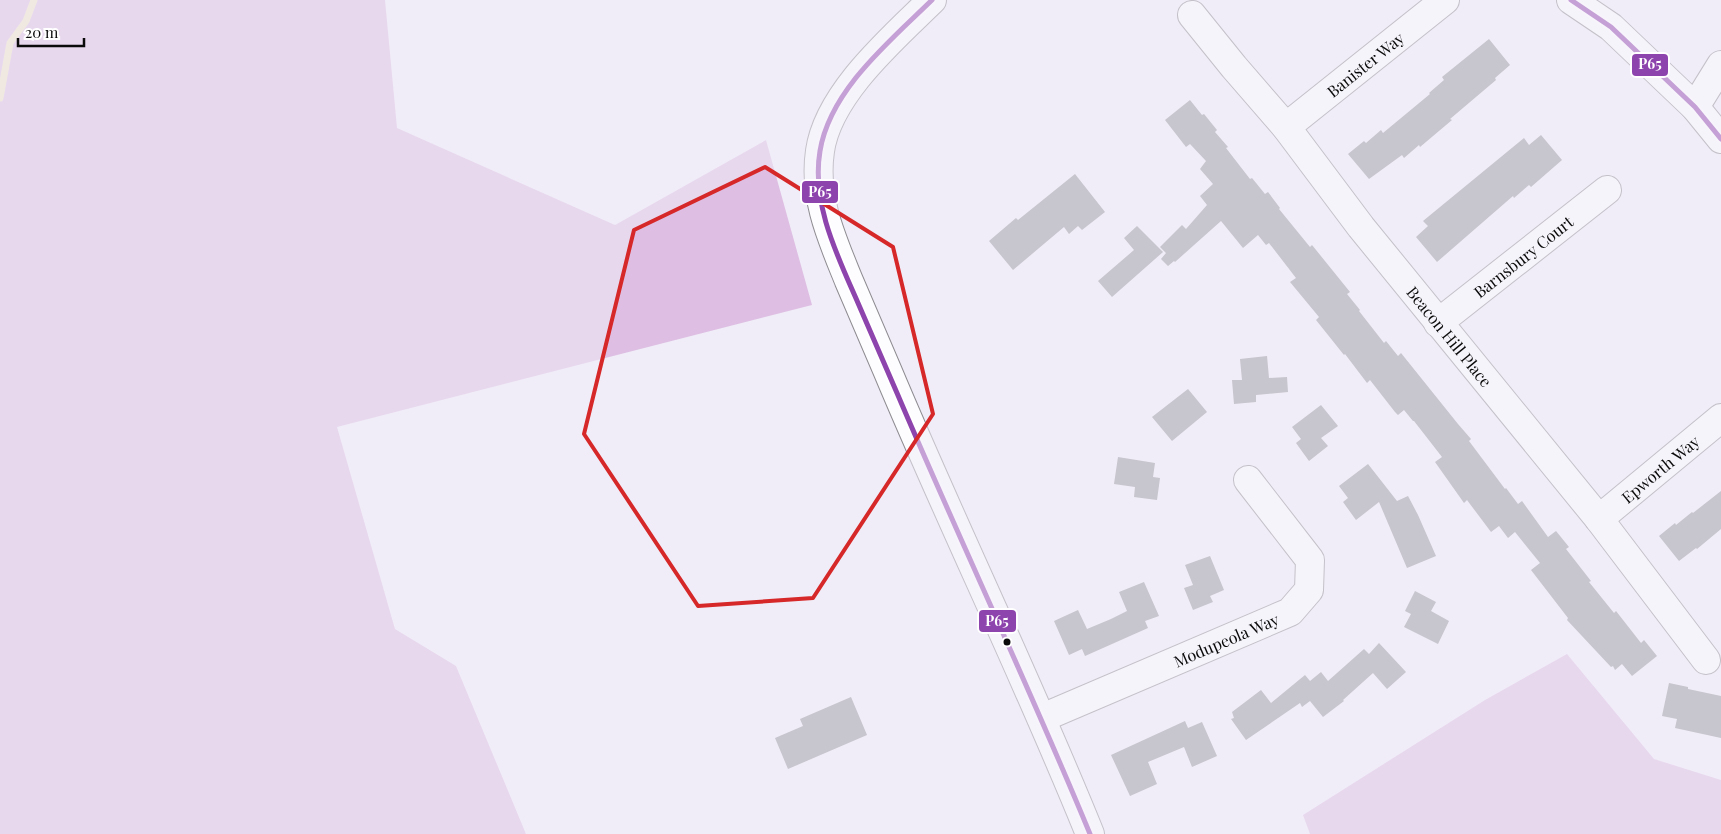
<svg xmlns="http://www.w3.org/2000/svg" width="1721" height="834" font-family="'Playfair Display',serif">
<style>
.forest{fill:#debfe3}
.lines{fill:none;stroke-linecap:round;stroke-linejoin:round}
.stream{stroke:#efe5c8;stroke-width:7}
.building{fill:#95949a}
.minor-casing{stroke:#8e8c91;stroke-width:30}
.minor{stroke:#fdfcfe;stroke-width:28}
.bus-1-casing{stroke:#fff;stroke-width:9}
.bus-1{stroke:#8e44ad;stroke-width:5}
.marked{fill:none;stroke:#d62828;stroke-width:4;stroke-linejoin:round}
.bus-dot{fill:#0a0a0a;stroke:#fff;stroke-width:2}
.labels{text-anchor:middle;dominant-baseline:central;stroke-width:5;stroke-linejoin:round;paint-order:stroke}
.street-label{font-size:16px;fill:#0a0a0a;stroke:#fff}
.line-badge{stroke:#fff;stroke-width:2}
.badge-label{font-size:14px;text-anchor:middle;font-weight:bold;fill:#fff}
</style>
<rect width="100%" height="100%" fill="#f0edf8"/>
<g class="forest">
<polygon points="0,0 385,0 397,128 615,225 766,140 812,305 337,427 395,629 456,666 526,834 0,834"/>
<polygon points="1567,654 1654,759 1721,780 1721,834 1310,834 1303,815 1485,700"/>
</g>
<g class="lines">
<polyline class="stream" points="0,98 10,43 26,21 34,0"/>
</g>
<g class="building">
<polygon points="1489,39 1510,65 1495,78 1496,80 1450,119 1452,120 1420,147 1419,145 1404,158 1402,155 1369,179 1348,154 1364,141 1366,143 1381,130 1383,133 1430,94 1429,93 1444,80 1442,77"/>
<polygon points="1190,100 1202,115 1204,114 1217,130 1215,132 1228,147 1226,148 1250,179 1252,178 1265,194 1268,192 1280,208 1279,209 1310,247 1312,245 1350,292 1347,294 1360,310 1359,311 1384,343 1386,341 1398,356 1401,353 1458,424 1471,439 1469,441 1505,489 1506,488 1518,504 1522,501 1548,537 1556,531 1569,547 1566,549 1591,581 1589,582 1614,613 1616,611 1641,643 1644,640 1657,656 1632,676 1622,664 1615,670 1613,666 1611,667 1567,620 1568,618 1531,570 1540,563 1515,532 1508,538 1499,526 1491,532 1467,500 1464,503 1435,462 1442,457 1414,421 1413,421 1404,410 1398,415 1395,412 1370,380 1367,383 1345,354 1344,355 1316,320 1319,317 1290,282 1296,278 1269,243 1266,245 1258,235 1243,248 1221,221 1175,262 1174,261 1168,266 1161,259 1166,253 1160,247 1182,225 1186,229 1207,205 1200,196 1213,184 1200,169 1206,161 1190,144 1186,147 1165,120"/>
<polygon points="1541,135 1562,160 1531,187 1529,185 1514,198 1513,196 1437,262 1416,237 1428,226 1423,221 1524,138 1529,145"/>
<polygon points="1075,174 1105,212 1082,230 1078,226 1069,234 1064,227 1013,270 989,241 1016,218 1018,220"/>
<polygon points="1137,226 1163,252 1112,297 1098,281 1134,250 1124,238"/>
<polygon points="1267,356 1269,378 1287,377 1288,392 1256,395 1256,402 1234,404 1232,380 1242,380 1240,359"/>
<polygon points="1188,389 1207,412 1172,441 1152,417"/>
<polygon points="1321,405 1338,426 1321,438 1328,446 1309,461 1296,443 1301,439 1292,427"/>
<polygon points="1118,457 1155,463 1153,477 1160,478 1157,500 1134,497 1135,487 1114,484"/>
<polygon points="1368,464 1397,501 1408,496 1418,515 1436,556 1407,568 1379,502 1356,520 1343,502 1348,498 1339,486"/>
<polygon points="1721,491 1721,529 1697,549 1696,548 1679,561 1659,536 1675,523 1676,525 1692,512 1693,513"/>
<polygon points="1210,556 1224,590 1210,596 1213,602 1193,610 1184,588 1193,585 1185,565"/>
<polygon points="1144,582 1159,616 1145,621 1148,628 1085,656 1082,649 1069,655 1054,621 1078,610 1087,629 1111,619 1127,611 1119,592"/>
<polygon points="1415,591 1436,602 1431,611 1449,621 1438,644 1404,627 1411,614 1405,611"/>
<polygon points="1379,643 1406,672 1387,689 1373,673 1343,700 1344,701 1323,717 1310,701 1302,707 1300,703 1246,740 1231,719 1234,718 1232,712 1261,690 1271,703 1305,675 1310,681 1321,672 1328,681 1364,649 1369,654"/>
<polygon points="1669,683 1688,687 1688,689 1721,696 1721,738 1675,728 1677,719 1662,716"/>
<polygon points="851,697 867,735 788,769 775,738 803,726 800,719"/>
<polygon points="1185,721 1188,728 1202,722 1217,756 1192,767 1184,747 1148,762 1157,784 1130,796 1111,755"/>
</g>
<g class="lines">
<defs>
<g id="minor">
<path d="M 932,0 C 892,39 828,94 820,151 C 813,198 832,239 849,281 C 862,312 875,341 888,372 C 953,527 1027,678 1090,834"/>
<polyline points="1571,0 1611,27 1695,107 1721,139"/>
<path id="s1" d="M 1192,15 L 1234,67 L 1286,127 L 1361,227 L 1599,519 L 1706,660"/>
<polyline points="1695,107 1721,65"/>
<path id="s2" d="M 1286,127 L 1445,0"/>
<path id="s3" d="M 1438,323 L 1607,190"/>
<path id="s4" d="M 1599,519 L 1721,418"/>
<path id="s5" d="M 1042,718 L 1290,612 L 1309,590 L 1310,560 L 1248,480"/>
</g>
</defs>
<use href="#minor" class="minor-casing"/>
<use href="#minor" class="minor"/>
<defs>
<g id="bus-1">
<path d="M 932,0 C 890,41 830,90 820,151 C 811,204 838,257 858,303 C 871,333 884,363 897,393 C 960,541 1029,686 1090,834"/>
<polyline points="1571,0 1611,27 1695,107 1721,139"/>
</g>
</defs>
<use href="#bus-1" class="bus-1-casing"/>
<use href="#bus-1" class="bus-1"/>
</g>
<path d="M0 0H1721V834H0ZM 765,167 L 893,247 L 933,414 L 813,598 L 698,606 L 584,434 L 634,230 Z" fill="#f0edf8" fill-opacity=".55" fill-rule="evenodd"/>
<path class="marked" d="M 765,167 L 893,247 L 933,414 L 813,598 L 698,606 L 584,434 L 634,230 Z"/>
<circle class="bus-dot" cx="1007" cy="642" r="4.5"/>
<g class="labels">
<g class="street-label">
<text stroke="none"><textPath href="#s2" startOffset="101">Banister Way</textPath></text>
<text stroke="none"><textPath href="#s3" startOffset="108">Barnsbury Court</textPath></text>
<text stroke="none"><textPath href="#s1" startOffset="412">Beacon Hill Place</textPath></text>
<text stroke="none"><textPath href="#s4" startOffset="79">Epworth Way</textPath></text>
<text stroke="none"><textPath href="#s5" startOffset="200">Modupeola Way</textPath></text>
</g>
</g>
<g class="line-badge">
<rect x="1631" y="53" width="38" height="24" rx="5" fill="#8e44ad"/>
<rect x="801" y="180" width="38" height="24" rx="5" fill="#8e44ad"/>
<rect x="978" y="609" width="39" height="24" rx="5" fill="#8e44ad"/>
</g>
<g class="badge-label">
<text x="1650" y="69">P65</text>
<text x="820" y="197">P65</text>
<text x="997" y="626">P65</text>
</g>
<path d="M18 38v8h66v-8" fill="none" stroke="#0a0a0a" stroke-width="2.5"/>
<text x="25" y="38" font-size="15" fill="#0a0a0a" stroke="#ffffff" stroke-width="4" paint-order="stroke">20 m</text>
</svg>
